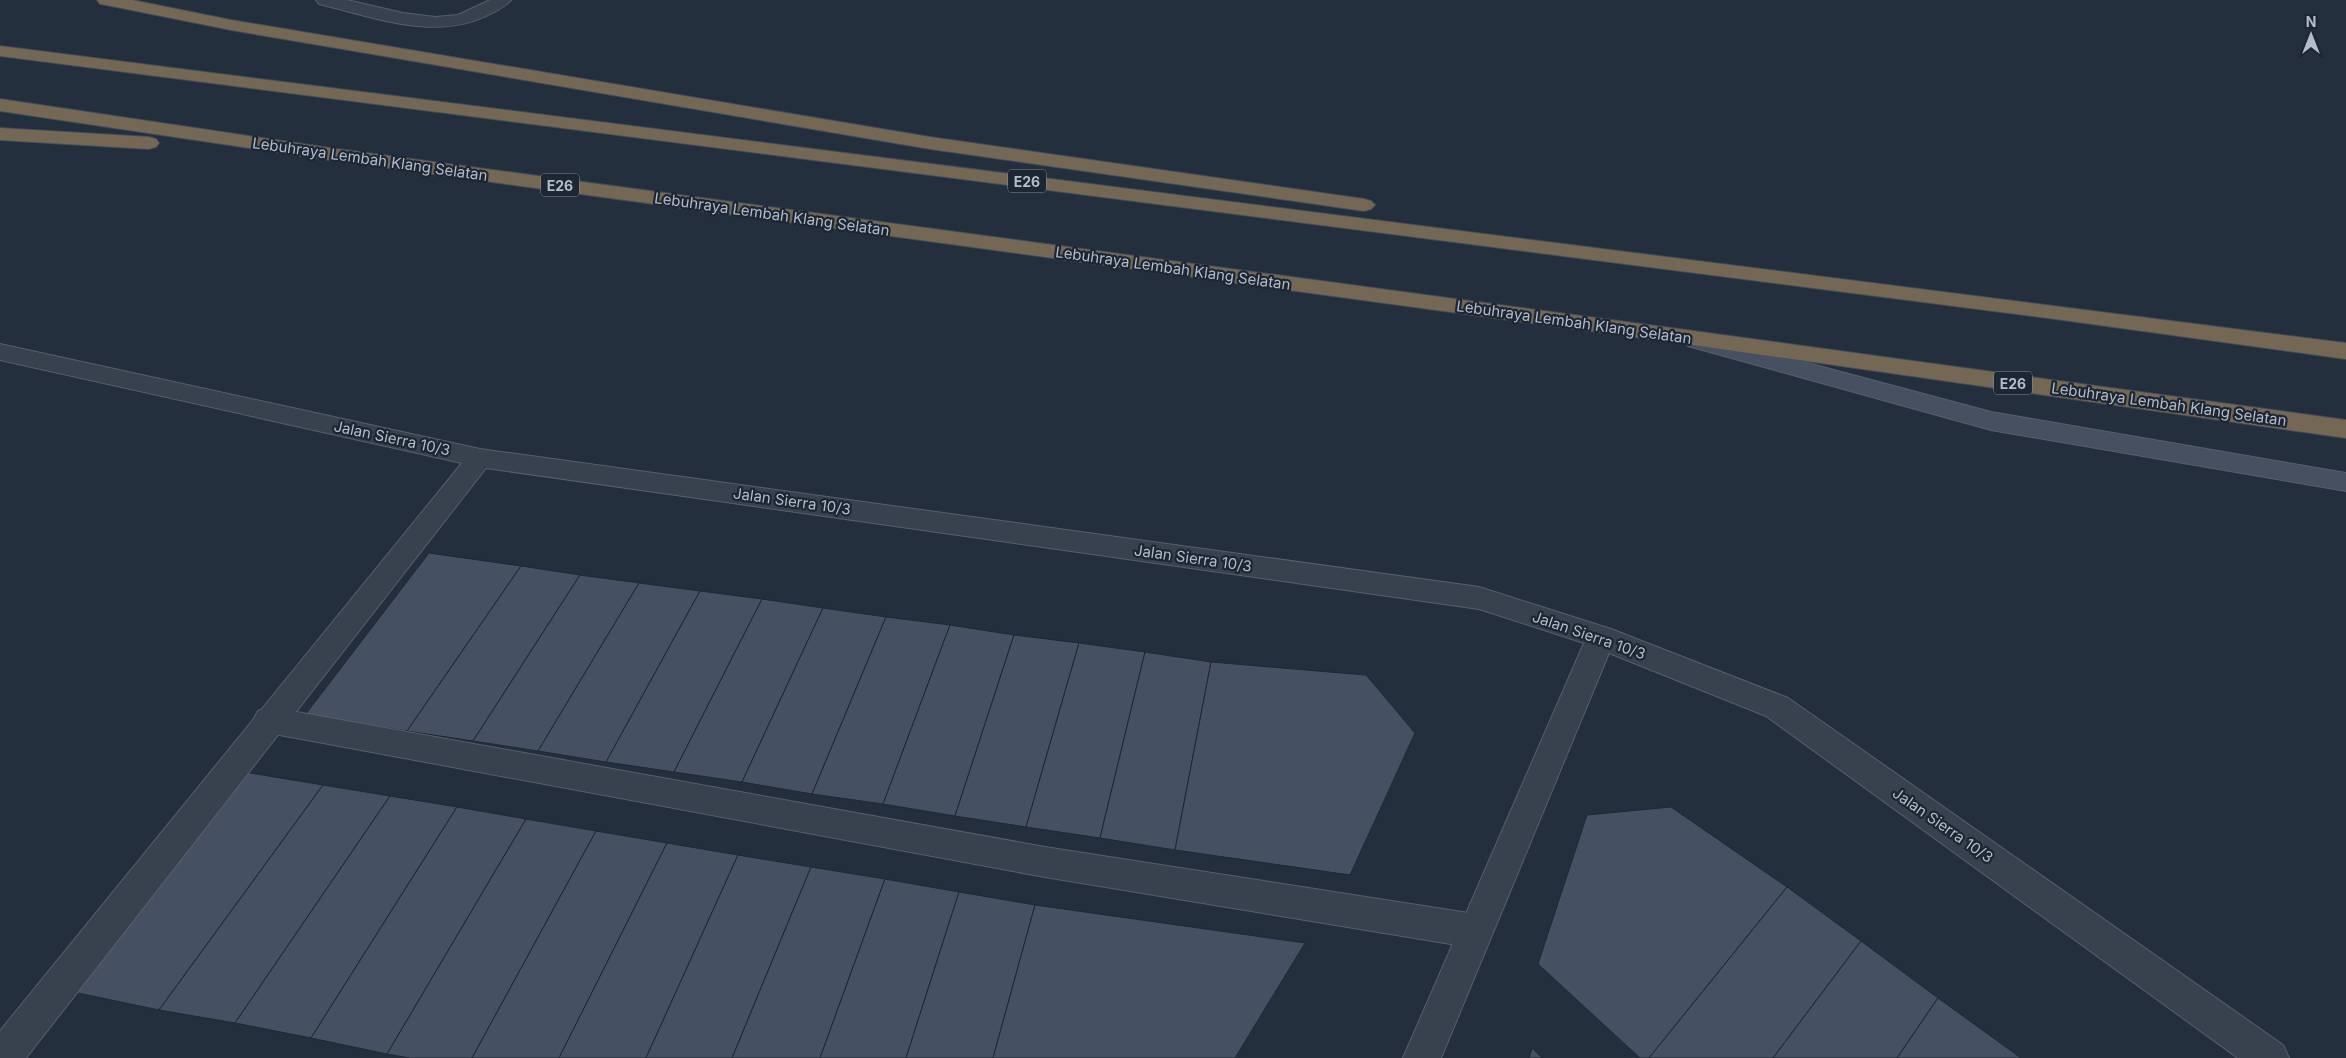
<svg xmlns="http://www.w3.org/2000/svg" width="2346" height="1058" font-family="Inter,sans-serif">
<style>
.building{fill:#455162;stroke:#1f2835}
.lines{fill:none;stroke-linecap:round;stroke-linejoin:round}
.lane-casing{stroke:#565f6c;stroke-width:2}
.street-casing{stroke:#565f6c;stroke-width:2}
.secondary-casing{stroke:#565f6c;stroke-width:2}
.highway-casing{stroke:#434c59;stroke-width:2}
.lane{fill:#38414e;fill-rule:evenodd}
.street{fill:#38414e;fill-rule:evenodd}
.secondary{fill:#465061;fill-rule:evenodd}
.highway{fill:#746855;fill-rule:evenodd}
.labels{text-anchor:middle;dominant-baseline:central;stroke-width:4.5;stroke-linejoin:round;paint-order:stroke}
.shield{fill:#1d2633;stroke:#878f9c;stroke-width:1}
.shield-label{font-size:14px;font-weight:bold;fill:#b4bcc9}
.street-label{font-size:15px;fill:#b4bcc9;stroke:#1d2633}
</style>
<rect width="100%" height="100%" fill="#242f3e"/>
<g class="building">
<polygon points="429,553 521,566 407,731 305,715"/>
<polygon points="521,566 580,575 473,741 407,731"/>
<polygon points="580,575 639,583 538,751 473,741"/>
<polygon points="639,583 700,591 606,762 538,751"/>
<polygon points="700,591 762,599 674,772 606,762"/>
<polygon points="762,599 823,608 742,782 674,772"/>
<polygon points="823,608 886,617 812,794 742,782"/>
<polygon points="886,617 950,625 883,804 812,794"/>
<polygon points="950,625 1014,635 955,816 883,804"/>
<polygon points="1014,635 1079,643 1026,827 955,816"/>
<polygon points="1079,643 1145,652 1100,838 1026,827"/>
<polygon points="1145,652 1211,662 1175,850 1100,838"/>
<polygon points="1211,662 1366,675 1415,733 1350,875 1175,850"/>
<polygon points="244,772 323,785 159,1010 73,992"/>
<polygon points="323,785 390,796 235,1023 159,1010"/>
<polygon points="390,796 457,807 311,1038 235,1023"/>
<polygon points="457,807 526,819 387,1054 311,1038"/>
<polygon points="1671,807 1787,887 1649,1058 1640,1058 1538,964 1587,815"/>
<polygon points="526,819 596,831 472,1058 410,1058 387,1054"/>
<polygon points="596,831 667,843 559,1058 472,1058"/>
<polygon points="667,843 738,855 646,1058 559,1058"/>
<polygon points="738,855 811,867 732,1058 646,1058"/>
<polygon points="811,867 885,879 820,1058 732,1058"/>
<polygon points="885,879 959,892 906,1058 820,1058"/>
<polygon points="1787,887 1861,941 1773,1058 1649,1058"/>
<polygon points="959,892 1035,905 993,1058 906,1058"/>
<polygon points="1035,905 1305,943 1235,1058 993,1058"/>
<polygon points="1861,941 1938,998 1897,1058 1773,1058"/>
<polygon points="1938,998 2021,1058 1897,1058"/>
<polygon points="1532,1048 1542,1058 1529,1058"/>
</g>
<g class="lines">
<defs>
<g id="lane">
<path d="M 316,0 L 347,0 L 403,13 L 435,17 L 458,15 L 490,0 L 511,0 C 506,6 498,10 492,13 C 438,43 374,17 319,4 Z"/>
<polygon points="269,707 1045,847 1475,914 1488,919 1493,931 1488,943 1475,948 1045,877 269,733 258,729 253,720 258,711"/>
</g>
<polygon id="street" points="0,344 480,449 1479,587 1611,629 1788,698 2283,1045 2289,1058 2238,1058 1766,716 1609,653 1441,1058 1403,1058 1584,643 1479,609 486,468 26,1058 0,1058 0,1031 462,463 0,360"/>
<polygon id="secondary" points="1696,333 1991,412 2346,473 2346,491 1991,430 1688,346 1684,341 1688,336"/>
<g id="highway">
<polygon points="97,0 132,0 231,20 930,137 1364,199 1371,201 1375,205 1371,209 1364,211 930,149 231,30 106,5 100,4"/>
<polygon points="0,46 2346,343 2346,359 2055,319 0,56"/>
<polygon points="0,99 330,148 1679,329 2346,420 2346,438 1679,343 330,160 0,111"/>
<polygon points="0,128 149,137 156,139 159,143 156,147 149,149 0,140"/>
</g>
</defs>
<use href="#lane" class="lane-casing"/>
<use href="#street" class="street-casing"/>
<use href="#secondary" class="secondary-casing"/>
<use href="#highway" class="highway-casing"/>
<use href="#lane" class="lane"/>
<use href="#street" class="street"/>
<use href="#secondary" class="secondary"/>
<use href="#highway" class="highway"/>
</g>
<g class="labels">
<g class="shield">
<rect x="1008" y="169.5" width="38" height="23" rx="4"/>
<rect x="541" y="173.5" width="38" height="23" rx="4"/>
<rect x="1994" y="371.5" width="38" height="23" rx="4"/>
</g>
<g class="shield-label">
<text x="1027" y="181">E26</text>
<text x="560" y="185">E26</text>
<text x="2013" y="383">E26</text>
</g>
<g class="street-label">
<text transform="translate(370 159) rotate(8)">Lebuhraya Lembah Klang Selatan</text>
<text transform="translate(772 214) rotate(8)">Lebuhraya Lembah Klang Selatan</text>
<text transform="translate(1173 268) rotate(8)">Lebuhraya Lembah Klang Selatan</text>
<text transform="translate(1574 322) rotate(8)">Lebuhraya Lembah Klang Selatan</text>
<text transform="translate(2169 404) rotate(8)">Lebuhraya Lembah Klang Selatan</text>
<text transform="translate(392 438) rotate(12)">Jalan Sierra 10/3</text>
<text transform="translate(792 501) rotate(8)">Jalan Sierra 10/3</text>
<text transform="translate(1193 558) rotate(8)">Jalan Sierra 10/3</text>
<text transform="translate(1589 635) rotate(19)">Jalan Sierra 10/3</text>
<text transform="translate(1943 825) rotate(35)">Jalan Sierra 10/3</text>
</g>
</g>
<g transform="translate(2311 35)" stroke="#1d2633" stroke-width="4" paint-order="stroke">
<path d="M0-4L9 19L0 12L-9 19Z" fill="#b4bcc9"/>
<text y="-8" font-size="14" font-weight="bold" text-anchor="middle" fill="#b4bcc9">N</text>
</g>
</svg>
